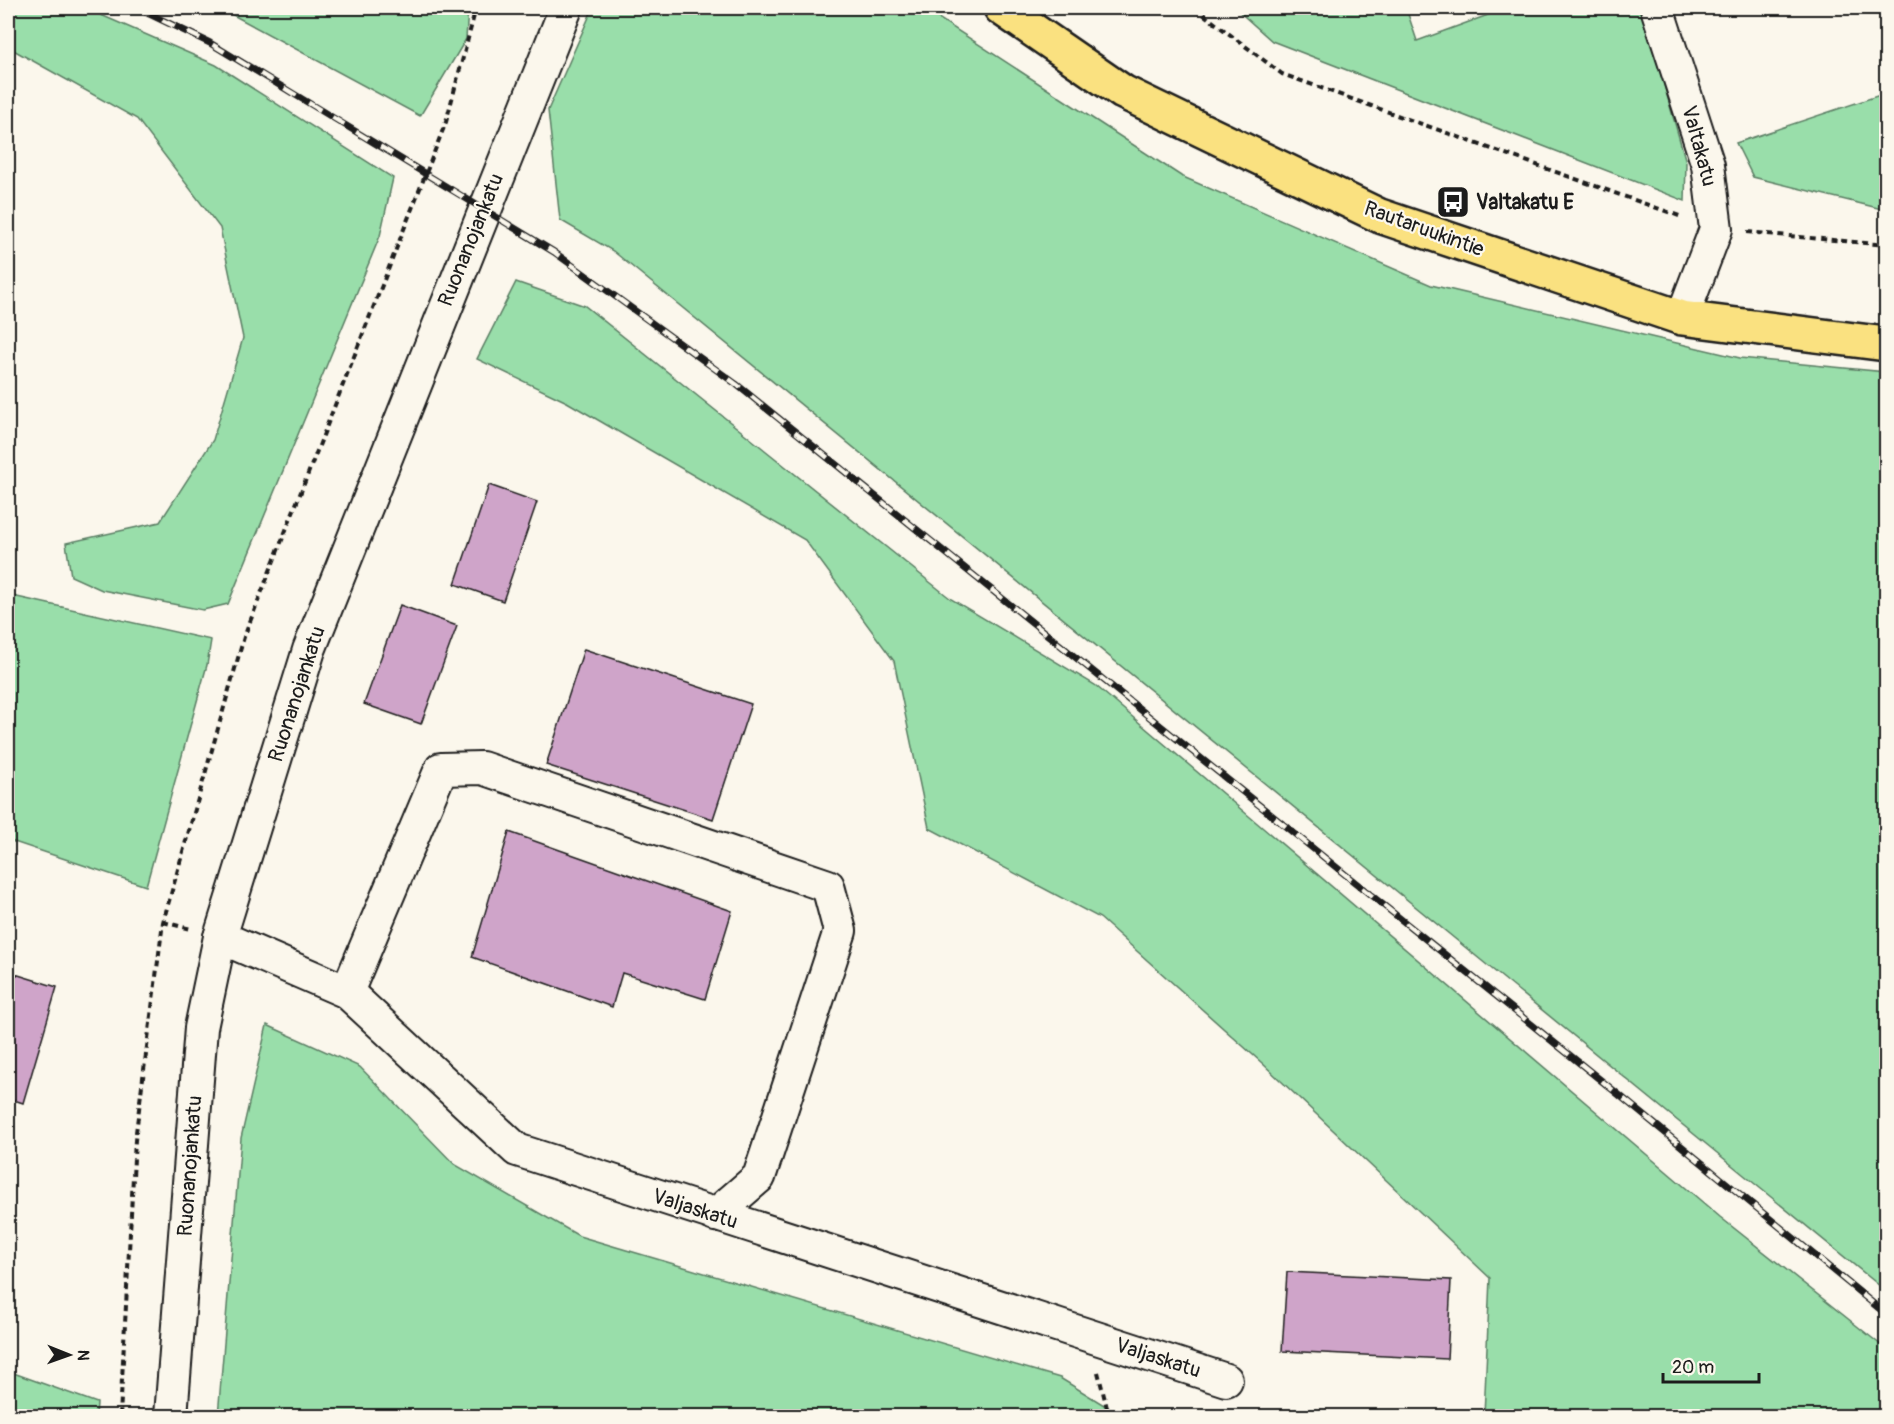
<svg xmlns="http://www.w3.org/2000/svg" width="1894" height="1424" font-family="Pangolin,sans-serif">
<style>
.green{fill:#99deaa;stroke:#5a7d63;stroke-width:1.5}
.building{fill:#cfa4c9;stroke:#1c1c1c;stroke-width:1.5}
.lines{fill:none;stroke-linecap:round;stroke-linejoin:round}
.minor-casing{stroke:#1c1c1c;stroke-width:36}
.major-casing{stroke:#1c1c1c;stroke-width:38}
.path{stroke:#1c1c1c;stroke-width:4;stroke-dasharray:6 4.5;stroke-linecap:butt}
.minor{stroke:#fbf7ec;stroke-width:32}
.major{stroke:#fae180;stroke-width:33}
.rail-casing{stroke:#1c1c1c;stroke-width:7}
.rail{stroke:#fbf7ec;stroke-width:4.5;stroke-dasharray:14;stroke-linecap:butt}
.labels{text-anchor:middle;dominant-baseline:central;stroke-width:4.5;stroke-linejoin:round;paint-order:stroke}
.street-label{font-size:21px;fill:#1c1c1c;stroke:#fbf7ec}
.poi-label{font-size:21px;font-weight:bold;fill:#1c1c1c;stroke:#fbf7ec;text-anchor:start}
</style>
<rect width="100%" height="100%" fill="#fbf7ec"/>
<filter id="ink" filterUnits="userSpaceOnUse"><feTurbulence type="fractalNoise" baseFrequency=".0167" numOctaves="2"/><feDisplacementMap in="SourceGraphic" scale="12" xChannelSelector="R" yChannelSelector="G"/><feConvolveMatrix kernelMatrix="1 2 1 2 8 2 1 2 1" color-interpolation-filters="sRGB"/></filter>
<g filter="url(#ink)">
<g class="green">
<polygon points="8,8 85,8 216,65 393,178 380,236 228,604 203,610 102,590 71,576 66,543 160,522 213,440 243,338 220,228 137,119 8,47"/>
<polygon points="220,8 468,8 466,39 420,116"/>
<polygon points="593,8 923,8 1181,176 1431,285 1740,358 1886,372 1886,1291 613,251 560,220 548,110"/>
<polygon points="1235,8 1406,8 1417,41 1507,8 1642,8 1686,162 1685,201 1272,41"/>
<polygon points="1886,93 1886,210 1753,177 1736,143"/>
<polygon points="516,282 585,306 951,599 1095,685 1720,1217 1886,1349 1886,1416 1484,1416 1490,1278 1262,1063 1100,918 929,828 894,661 805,540 567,402 477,359"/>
<polygon points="8,595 211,640 207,665 146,886 8,840"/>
<polygon points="267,1025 360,1067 454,1164 579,1236 1060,1378 1122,1416 218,1416 241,1138"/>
<polygon points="8,1371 97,1403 96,1416 8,1416"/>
</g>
<g class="building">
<polygon points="489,485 537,502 503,601 455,584"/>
<polygon points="400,605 457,626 421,724 364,704"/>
<polygon points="584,649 751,704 713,819 546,765"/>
<polygon points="509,832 732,911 705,999 622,973 612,1007 472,957"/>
<polygon points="15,974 57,987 23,1103 8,1098 8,999"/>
<polygon points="1287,1272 1451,1280 1447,1359 1282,1351"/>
</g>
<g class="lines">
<defs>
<g id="minor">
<polyline points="1657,8 1708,165 1716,229 1682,318"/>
<polyline points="220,937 347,992 517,1150 1226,1380"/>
<polyline points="347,992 441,769 482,768 828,886 840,931 759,1177 715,1215"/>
<polyline points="171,1416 201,1028 220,937 309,650 566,8"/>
</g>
<polyline id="major" points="1001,8 1123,92 1380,216 1682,318 1886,344"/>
</defs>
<use href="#minor" class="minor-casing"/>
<use href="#major" class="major-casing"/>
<g class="path">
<polyline points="1195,8 1282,74 1682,217"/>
<polyline points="1747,232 1886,245"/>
<polyline points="163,922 191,929"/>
<polyline points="1098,1372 1109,1416"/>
<polyline points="120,1416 135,1140 163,922 244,637 446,122 476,8"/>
</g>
<use href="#minor" class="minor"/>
<use href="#major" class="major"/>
<defs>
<polyline id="rail" points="137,8 210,43 554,252 736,384 1618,1094 1886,1314"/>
</defs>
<use href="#rail" class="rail-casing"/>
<use href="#rail" class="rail"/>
</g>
</g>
<defs>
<symbol id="bus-square" viewBox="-11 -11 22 22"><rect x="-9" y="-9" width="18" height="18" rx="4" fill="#1c1c1c" stroke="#fbf7ec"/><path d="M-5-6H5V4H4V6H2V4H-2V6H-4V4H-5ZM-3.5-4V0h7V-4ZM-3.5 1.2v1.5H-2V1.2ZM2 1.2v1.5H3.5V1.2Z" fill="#fff"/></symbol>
</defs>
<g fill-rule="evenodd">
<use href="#bus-square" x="1434" y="183" width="38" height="38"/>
</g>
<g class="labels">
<g class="street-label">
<text transform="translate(1699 146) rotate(75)">Valtakatu</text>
<text transform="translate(1424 229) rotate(20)">Rautaruukintie</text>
<text transform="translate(471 240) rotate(-68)">Ruonanojankatu</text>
<text transform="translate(297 694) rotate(-72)">Ruonanojankatu</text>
<text transform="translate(190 1166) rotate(-86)">Ruonanojankatu</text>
<text transform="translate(695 1209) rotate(18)">Valjaskatu</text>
<text transform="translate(1158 1358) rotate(18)">Valjaskatu</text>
</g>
<g class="poi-label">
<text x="1476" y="202">Valtakatu E</text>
</g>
</g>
<rect width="1894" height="1424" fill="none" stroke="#fbf7ec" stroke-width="30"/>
<rect x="15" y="15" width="1864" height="1394" fill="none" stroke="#1c1c1c" stroke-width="2" filter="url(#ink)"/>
<g transform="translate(69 1355) rotate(91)" stroke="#fbf7ec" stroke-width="4.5" paint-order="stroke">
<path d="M0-4.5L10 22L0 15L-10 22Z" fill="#1c1c1c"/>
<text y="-9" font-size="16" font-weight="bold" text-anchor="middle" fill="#1c1c1c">N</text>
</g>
<path d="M1663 1373v9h96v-9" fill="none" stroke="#1c1c1c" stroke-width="3"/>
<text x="1672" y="1373" font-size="18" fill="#1c1c1c" stroke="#fbf7ec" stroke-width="4.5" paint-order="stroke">20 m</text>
</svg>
